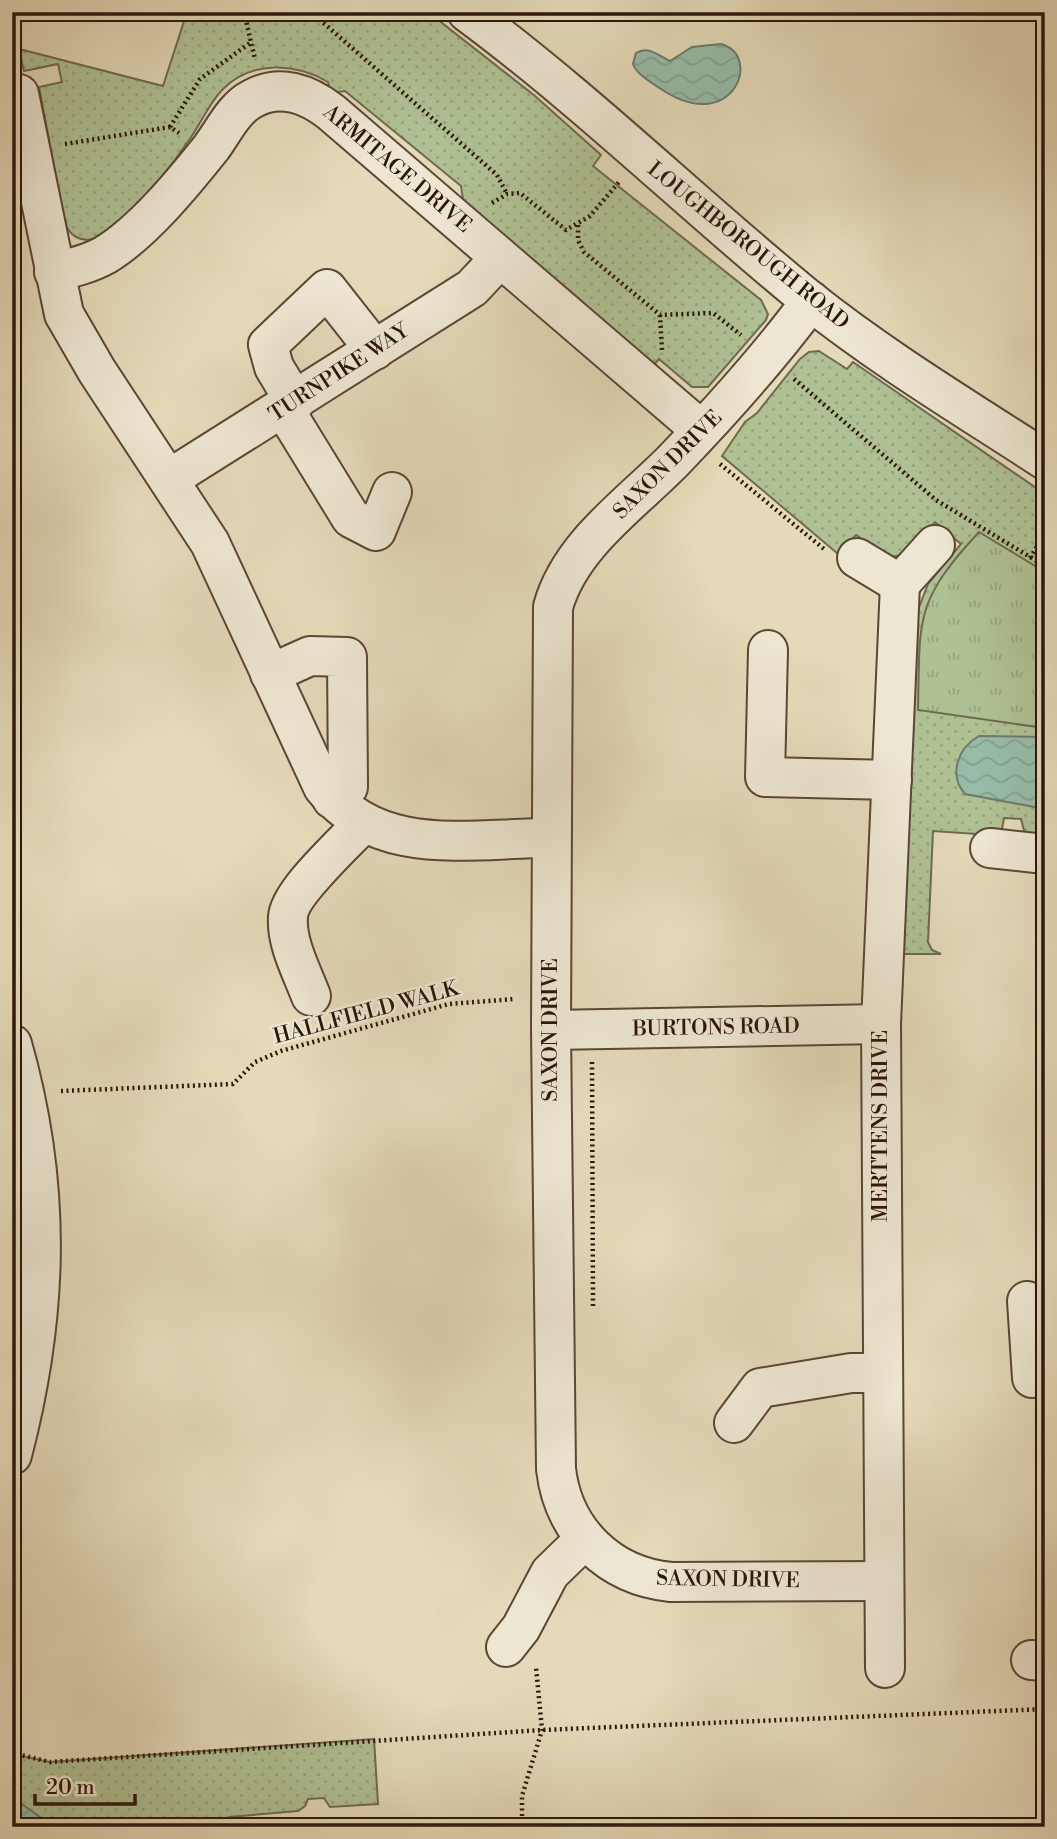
<svg xmlns="http://www.w3.org/2000/svg" width="1057" height="1839" font-family="'Libre Bodoni',serif">
<style>
.grass{fill:url(#grass-dots);stroke:#6e6a50;stroke-width:2}
.forest{fill:url(#forest-crowns);stroke:#6e6a50;stroke-width:2}
.park{fill:url(#park-tufts);stroke:#6e6a50;stroke-width:2}
.water{fill:url(#water-waves);stroke:#6d796a;stroke-width:2}
.lines{fill:none;stroke-linecap:round;stroke-linejoin:round}
.minor-casing{stroke:#5b4637;stroke-width:42}
.path{stroke:#2d150c;stroke-width:4.5;stroke-dasharray:2 3.5;stroke-linecap:butt}
.minor{stroke:#ede6d1;stroke-width:38}
.labels{text-anchor:middle;dominant-baseline:central;stroke-width:5;stroke-linejoin:round;paint-order:stroke}
.street-label{font-size:21px;fill:#2d150c;stroke:#ede6d1}
</style>
<defs>
<pattern id="grass-dots" width="8" height="8" patternUnits="userSpaceOnUse" patternTransform="scale(1.75)"><rect width="8" height="8" fill="#afc093"/><path d="M2 2h.1M6 6h.1" fill="none" stroke="#97a47e" stroke-width="1.8" stroke-linecap="round"/></pattern>
<pattern id="forest-crowns" width="20" height="18" patternUnits="userSpaceOnUse" patternTransform="scale(1.75)"><rect width="20" height="18" fill="#afc093"/><path d="M2 6a3 3 0 1 1 6 0M12 15a3 3 0 1 1 6 0" fill="none" stroke="#97a47e"/></pattern>
<pattern id="park-tufts" width="24" height="20" patternUnits="userSpaceOnUse" patternTransform="scale(1.75)"><rect width="24" height="20" fill="#afc093"/><path d="M3 7l-1-3M5 7V3M7 7l1-3M15 17l-1-3M17 17v-4M19 17l1-3" fill="none" stroke="#97a47e"/></pattern>
<pattern id="water-waves" width="16" height="10" patternUnits="userSpaceOnUse" patternTransform="scale(1.75)"><rect width="16" height="10" fill="#97bba8"/><path d="M0 5q4-4 8 0t8 0" fill="none" stroke="#82a08f"/></pattern>
</defs>
<rect width="100%" height="100%" fill="#e4d9b8"/>
<filter id="stains"><feTurbulence type="fractalNoise" baseFrequency=".00286" numOctaves="4"/><feColorMatrix values="0 0 0 0 .2 0 0 0 0 .09 0 0 0 0 .02 0 0 0 .5 -.17"/></filter>
<radialGradient id="worn" r=".72"><stop offset=".6" stop-color="#630" stop-opacity="0"/><stop offset="1" stop-color="#630" stop-opacity=".3"/></radialGradient>
<g class="grass">
<path d="M 187,12 L 428,12 L 535,96 L 601,155 L 593,166 L 761,300 L 768,314 L 766,320 L 708,387 L 692,387 L 659,359 L 653,366 L 464,206 L 461,186 L 345,91 L 331,93 L 328,82 C 296,63 252,60 223,89 C 208,104 200,126 187,143 C 163,178 129,218 93,239 C 78,242 68,234 64,220 L 39,87 L 62,82 L 58,64 L 24,71 L 19,49 L 163,86 Z"/>
<polygon points="819,351 847,369 853,362 1045,494 1045,839 1025,834 1021,819 1004,818 1002,829 992,835 933,831 928,942 932,950 941,954 903,954 918,610 928,584 961,544 935,522 903,555 889,557 856,535 838,554 722,456 745,422 757,413 800,359 809,352"/>
<polygon points="374,1739 378,1804 330,1807 324,1798 308,1799 305,1806 298,1811 229,1817 213,1827 12,1827 12,1754 50,1762"/>
</g>
<polygon class="forest" points="12,1112 22,1208 12,1345"/>
<path class="park" d="M 979,532 L 1045,572 L 1045,728 L 918,710 C 920,618 914,602 979,532 Z"/>
<g class="water">
<path d="M 721,44 C 764,56 732,137 661,89 C 651,82 637,75 633,64 L 636,53 C 649,45 658,56 670,61 L 692,47 Z"/>
<path d="M 979,736 L 1045,737 L 1045,809 L 965,794 C 948,774 958,748 979,736 Z"/>
<polygon points="12,1797 54,1827 12,1827"/>
</g>
<g class="lines">
<defs>
<g id="minor">
<path d="M 467,12 C 586,100 693,205 808,299 C 882,358 965,408 1045,460"/>
<path d="M 19,94 L 64,314 L 97,371 L 210,543 L 323,787 C 379,859 469,838 550,838"/>
<path d="M 54,272 C 71,268 89,264 105,255 C 143,232 183,183 211,148 C 223,132 234,108 252,99 C 280,83 308,94 331,112 L 701,430"/>
<path d="M 811,301 C 769,358 723,409 674,460 C 631,504 570,545 553,607 L 551,1030 L 556,1469 C 563,1531 609,1576 671,1582 L 883,1581"/>
<polyline points="295,402 274,367 268,345 327,289 375,350"/>
<polyline points="284,409 351,518 376,531 392,492"/>
<polyline points="169,479 472,288 500,258"/>
<polyline points="857,558 900,584 935,545"/>
<polyline points="768,650 765,777 892,780"/>
<polyline points="270,674 310,656 347,657 348,787 332,799"/>
<polyline points="990,848 1045,854"/>
<path d="M 311,996 C 302,972 286,943 288,917 C 289,893 345,843 362,824"/>
<polyline points="551,1030 881,1024"/>
<path d="M 12,1044 C 52,1185 49,1313 12,1455"/>
<polyline points="1027,1301 1032,1378"/>
<polyline points="734,1423 760,1388 851,1373 882,1373"/>
<polyline points="506,1647 521,1628 550,1573 585,1539"/>
<polyline points="1031,1660 1045,1661"/>
<polyline points="885,1668 881,1024 900,584"/>
</g>
</defs>
<use href="#minor" class="minor-casing"/>
<g class="path">
<polyline points="244,12 255,59"/>
<polyline points="311,12 497,175 507,194"/>
<polyline points="170,127 200,79 250,43"/>
<polyline points="65,144 170,127 179,133"/>
<polyline points="492,203 507,194 520,193 566,230 590,216 619,182"/>
<polyline points="578,225 578,240 584,252 660,315 713,313 741,335"/>
<polyline points="660,315 662,350"/>
<polyline points="794,379 936,500 1045,566"/>
<polyline points="720,464 824,549"/>
<polyline points="1030,558 1045,533"/>
<polyline points="592,1062 593,1306"/>
<polyline points="61,1091 233,1084 255,1062 281,1051 449,1004 514,999"/>
<polyline points="12,1753 50,1762 542,1730 1045,1709"/>
<polyline points="522,1827 522,1796 542,1730 536,1667"/>
</g>
<use href="#minor" class="minor"/>
</g>
<g class="labels">
<g class="street-label">
<text transform="translate(397 169) rotate(40)">ARMITAGE DRIVE</text>
<text transform="translate(748 246) rotate(39)">LOUGHBOROUGH ROAD</text>
<text transform="translate(339 373) rotate(-33)">TURNPIKE WAY</text>
<text transform="translate(668 465) rotate(-45)">SAXON DRIVE</text>
<text transform="translate(366 1013) rotate(-15)">HALLFIELD WALK</text>
<text transform="translate(716 1028) rotate(-1)">BURTONS ROAD</text>
<text transform="translate(551 1030) rotate(-90)">SAXON DRIVE</text>
<text transform="translate(881 1126) rotate(-90)">MERTTENS DRIVE</text>
<text transform="translate(728 1580) rotate(1)">SAXON DRIVE</text>
</g>
</g>
<rect width="1057" height="1839" fill="none" stroke="#e4d9b8" stroke-width="42"/>
<rect x="14" y="14" width="1029" height="1811" fill="none" stroke="#2d150c" stroke-width="3.5"/>
<rect x="21" y="21" width="1015" height="1797" fill="none" stroke="#2d150c" stroke-width="2"/>
<path d="M35 1794v10h100v-10" fill="none" stroke="#2d150c" stroke-width="3.5"/>
<text x="46" y="1794" font-size="21" fill="#2d150c" stroke="#ede6d1" stroke-width="5" paint-order="stroke">20 m</text>
<rect width="100%" height="100%" filter="url(#stains)"/>
<rect width="100%" height="100%" fill="url(#worn)"/>
</svg>
